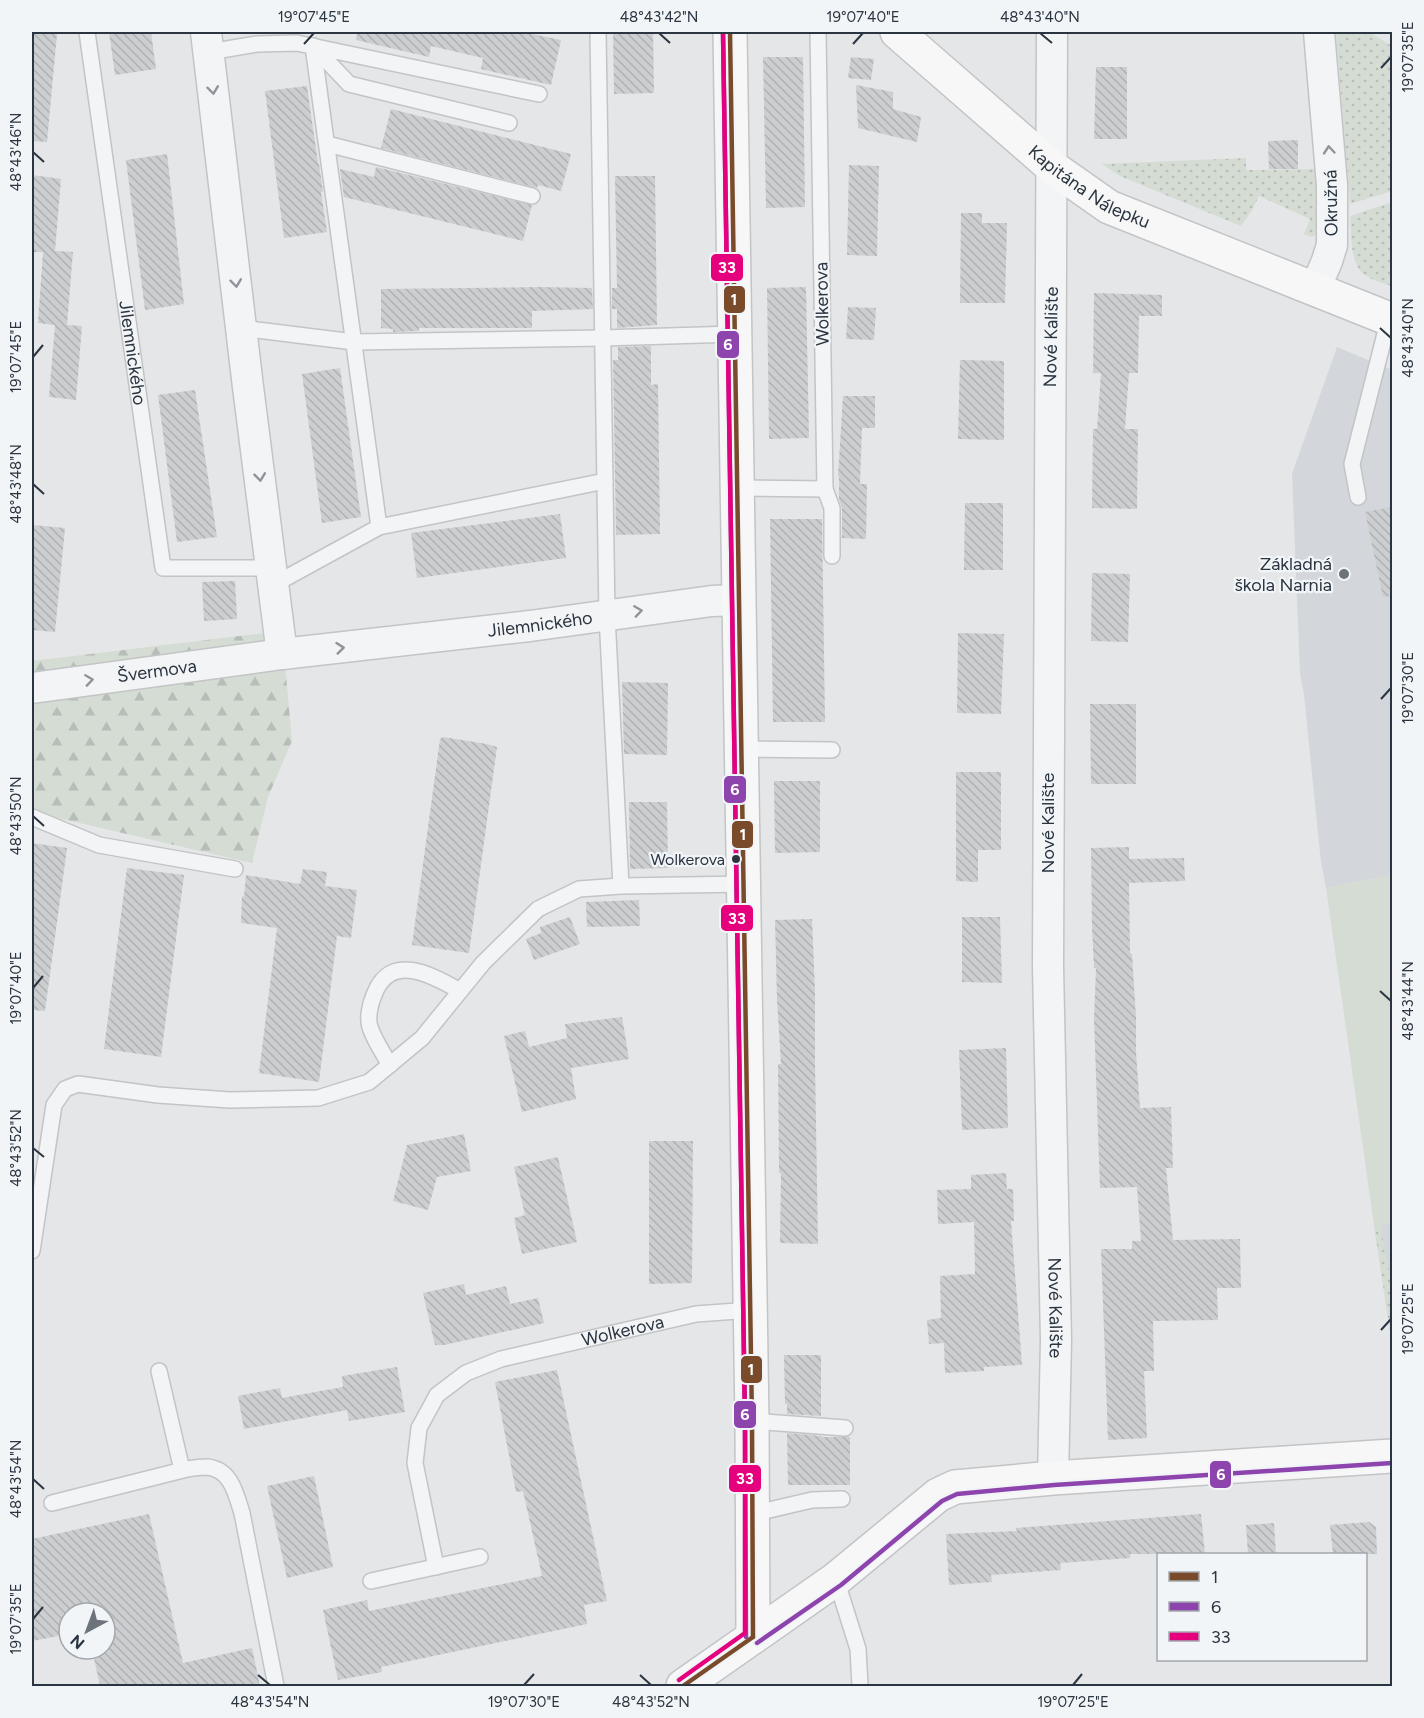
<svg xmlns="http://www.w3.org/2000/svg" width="1424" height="1718" font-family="Figtree,sans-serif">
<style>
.built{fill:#d3d6db}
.grass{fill:url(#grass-dots)}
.forest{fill:url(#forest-firs)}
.pitch{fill:#d5dcd4}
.building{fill:url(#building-back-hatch)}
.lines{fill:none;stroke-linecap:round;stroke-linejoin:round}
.lane-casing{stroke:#c2c4c6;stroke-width:18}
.street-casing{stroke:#c2c4c6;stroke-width:33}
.secondary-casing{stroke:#c2c4c6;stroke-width:36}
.lane{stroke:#f3f4f5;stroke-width:15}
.street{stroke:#f3f4f5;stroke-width:30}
.secondary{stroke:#f7f7f7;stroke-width:33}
.bus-1-casing{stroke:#f2f5f7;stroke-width:9}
.bus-2-casing{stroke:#f2f5f7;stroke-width:9}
.bus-3-casing{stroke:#f2f5f7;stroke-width:9}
.bus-1{stroke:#7a4b2a;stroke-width:4.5}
.bus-2{stroke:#8e44ad;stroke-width:4.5}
.bus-3{stroke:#e5007d;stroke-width:4.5}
.oneway{stroke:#8f949b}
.ticks{fill:none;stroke:#2b3541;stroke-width:2}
.poi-dot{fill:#6c737b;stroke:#f2f5f7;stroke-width:2}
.bus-dot{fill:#2b3541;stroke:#f2f5f7;stroke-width:2}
.labels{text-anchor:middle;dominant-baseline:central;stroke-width:4.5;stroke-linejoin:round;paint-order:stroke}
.bus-label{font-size:16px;fill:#2b3541;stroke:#f2f5f7;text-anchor:end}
.street-label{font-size:18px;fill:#2b3541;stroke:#f2f5f7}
.poi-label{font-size:18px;fill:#2b3541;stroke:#f2f5f7;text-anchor:end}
.line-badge{stroke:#f2f5f7;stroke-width:2}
.badge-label{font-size:16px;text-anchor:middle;font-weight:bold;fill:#fff}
.neatline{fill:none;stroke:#2b3541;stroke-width:2}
.ticks-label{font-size:15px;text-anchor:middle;fill:#2b3541}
</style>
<defs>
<pattern id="grass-dots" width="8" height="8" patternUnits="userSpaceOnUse" patternTransform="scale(1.5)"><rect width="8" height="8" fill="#d5dcd4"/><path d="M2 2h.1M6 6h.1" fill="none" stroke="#b7bdb7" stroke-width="1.8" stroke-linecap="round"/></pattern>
<pattern id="forest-firs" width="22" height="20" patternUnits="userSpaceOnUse" patternTransform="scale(1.5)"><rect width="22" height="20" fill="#d5dcd4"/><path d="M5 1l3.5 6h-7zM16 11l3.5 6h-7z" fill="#b7bdb7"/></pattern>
<pattern id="building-back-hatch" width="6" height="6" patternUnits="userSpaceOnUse" patternTransform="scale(1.5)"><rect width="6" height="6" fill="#ccced0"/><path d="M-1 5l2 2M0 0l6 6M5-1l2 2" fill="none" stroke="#afb2b4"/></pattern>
</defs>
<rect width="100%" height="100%" fill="#e4e6e8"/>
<g class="built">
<polygon points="1337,347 1392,370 1392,875 1326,888 1321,862 1304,695 1300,673 1292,474"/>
<polygon points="1392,1223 1392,1344 1374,1225"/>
</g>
<g class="grass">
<polygon points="1336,32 1369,32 1392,46 1392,191 1350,204"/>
<polygon points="1246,158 1246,170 1318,169 1318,233 1312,237 1304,234 1310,219 1259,196 1252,210 1241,226 1120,176 1102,164"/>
<path d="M 1392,202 L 1392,286 C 1383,283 1373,281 1365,275 C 1349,264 1352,233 1350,216 Z"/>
<polygon points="1380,1224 1392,1288 1392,1344 1374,1225"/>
</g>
<polygon class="forest" points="282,631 292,741 268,797 252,863 32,812 32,661"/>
<polygon class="pitch" points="1392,875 1392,1223 1374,1225 1326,888"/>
<g class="building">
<polygon points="32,32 57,34 47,142 32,141"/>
<polygon points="109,32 151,32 156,69 115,75"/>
<polygon points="357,32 522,32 561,40 551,85 481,69 483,58 431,46 429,57 356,40"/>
<polygon points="613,32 653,32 654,93 614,94"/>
<polygon points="763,57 803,57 805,207 766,208"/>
<polygon points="851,57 874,59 871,80 848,78"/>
<polygon points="1096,67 1127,67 1127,139 1094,139"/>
<polygon points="856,85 893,92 893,109 921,117 917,142 858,128"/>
<polygon points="307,86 318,163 319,164 323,192 321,192 327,232 284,238 265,91"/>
<polygon points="391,109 571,154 561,191 538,185 537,188 381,148"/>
<polygon points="1298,140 1298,169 1269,169 1268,141"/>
<polygon points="167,154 184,304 145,310 126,160"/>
<polygon points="849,165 879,166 877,256 847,255"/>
<polygon points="376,167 532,205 523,241 344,197 340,169 374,177"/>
<polygon points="32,175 61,179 55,251 73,252 67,325 82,326 76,400 49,397 55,325 38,323 43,252 32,252"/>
<polygon points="615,176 655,176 657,325 617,328 617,309 612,309 612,288 617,288"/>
<polygon points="961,213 982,213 982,223 1007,223 1005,303 960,303"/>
<polygon points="540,287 592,288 593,309 532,311 532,328 419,328 419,331 393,332 393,329 381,328 381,289"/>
<polygon points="806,287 809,438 769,439 767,288"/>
<polygon points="1094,293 1162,295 1162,316 1139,316 1138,373 1129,373 1125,429 1138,429 1137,509 1092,508 1093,429 1097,429 1101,373 1093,373"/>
<polygon points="848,307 876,308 874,340 846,339"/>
<polygon points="651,346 651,385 658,384 660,534 616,535 613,360 618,360 618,347"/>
<polygon points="960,360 1004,361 1004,440 958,439"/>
<polygon points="340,368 361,517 322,523 302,374"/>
<polygon points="195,390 217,537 177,542 158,395"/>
<polygon points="843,396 875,396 875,428 862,428 860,484 867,484 866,539 842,538 842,508 839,499 839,476 838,476"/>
<polygon points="965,503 1003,503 1003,570 964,570"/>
<polygon points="1392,507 1392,596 1383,597 1365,512"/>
<polygon points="560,514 566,558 417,578 411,533"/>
<polygon points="770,519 822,519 825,722 773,722"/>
<polygon points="32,525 65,528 55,632 32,630"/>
<polygon points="1092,573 1130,574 1128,642 1091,641"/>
<polygon points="235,581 237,619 204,621 202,582"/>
<polygon points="958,633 1004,634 1001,714 957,713"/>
<polygon points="622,682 668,683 667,755 624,754"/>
<polygon points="1090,704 1136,704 1136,784 1091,784"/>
<polygon points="443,737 487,744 497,747 469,953 412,945 440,739"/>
<polygon points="956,772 1001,772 1001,850 978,850 978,882 956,881"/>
<polygon points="774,781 820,781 820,852 775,853"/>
<polygon points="629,802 667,802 668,868 630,869"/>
<polygon points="32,843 67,848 45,1011 32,1010"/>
<polygon points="1129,847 1129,859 1184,858 1185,881 1129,883 1130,953 1132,954 1136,1017 1136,1052 1140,1108 1171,1107 1173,1168 1166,1168 1173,1240 1240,1239 1241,1288 1217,1288 1218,1320 1153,1321 1154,1371 1144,1371 1147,1438 1108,1440 1101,1249 1132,1249 1132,1241 1141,1241 1137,1187 1100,1188 1094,1019 1096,968 1094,968 1092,928 1091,848"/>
<polygon points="127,868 184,875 161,1057 104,1049"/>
<polygon points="303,869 327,872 325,886 357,890 351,938 337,936 319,1082 259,1073 277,928 241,923 242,896 244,897 246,875 300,884"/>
<polygon points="639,900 640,926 587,927 586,902"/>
<polygon points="570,917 580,944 534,960 526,939 541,933 540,927"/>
<polygon points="962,917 1000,917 1002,983 962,982"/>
<polygon points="812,919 815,991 815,1063 818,1244 780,1243 781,1173 779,1173 778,1064 781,1064 777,999 775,920"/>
<polygon points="622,1017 629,1059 571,1068 576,1099 522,1112 504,1036 525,1031 529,1047 567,1038 565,1024"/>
<polygon points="1006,1048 1008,1128 962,1130 959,1050"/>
<polygon points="464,1134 471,1171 437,1177 428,1210 393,1201 407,1145"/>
<polygon points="649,1141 693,1141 692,1283 649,1284"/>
<polygon points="558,1157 577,1242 522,1254 514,1218 525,1215 514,1167"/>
<polygon points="1006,1173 1007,1189 1013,1189 1014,1221 1011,1221 1022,1365 984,1367 984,1371 945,1373 944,1343 929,1344 927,1320 941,1318 940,1276 975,1274 974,1222 938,1224 937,1190 971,1189 971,1175"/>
<polygon points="464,1284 466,1295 506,1286 510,1304 538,1298 544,1323 444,1345 435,1345 423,1293"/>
<polygon points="784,1355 821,1355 821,1416 787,1414 787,1404 785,1404"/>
<polygon points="397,1367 405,1412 349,1421 347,1410 244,1429 238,1396 280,1388 282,1398 343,1387 342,1376"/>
<polygon points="557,1370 607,1601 584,1605 587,1624 381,1667 382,1672 338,1680 323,1610 367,1600 369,1611 542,1576 523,1491 516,1492 495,1382"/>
<polygon points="787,1433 822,1436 822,1437 850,1437 850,1485 788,1485"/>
<polygon points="314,1476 333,1567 287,1578 267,1486"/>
<polygon points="149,1514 183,1663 252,1648 260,1686 100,1686 92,1649 105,1649 105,1613 69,1613 69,1634 32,1641 32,1539"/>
<polygon points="1201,1514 1205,1554 1130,1554 1130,1558 1060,1563 1061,1570 991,1575 992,1582 949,1585 946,1534 1017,1531 1016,1528"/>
<polygon points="1369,1522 1376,1527 1377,1554 1333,1554 1330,1525"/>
<polygon points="1274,1523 1276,1554 1248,1554 1246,1525"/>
</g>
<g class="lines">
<defs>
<g id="lane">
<path id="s1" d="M 87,32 L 163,568 L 271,568"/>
<polyline points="598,32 607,616 621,886"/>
<polyline points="313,46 379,527"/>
<polyline points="313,46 349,84 509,123"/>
<polyline points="209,52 257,44 297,43 539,94"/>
<polyline points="327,144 532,196"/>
<polyline points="241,328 354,342 602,338 735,334"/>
<polyline points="737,488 825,489 818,32"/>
<polyline points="825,489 832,508 832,556"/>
<polyline points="1358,497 1352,464 1389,318"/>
<polyline points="273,585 379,527 605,481"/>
<polyline points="742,749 832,750"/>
<polyline points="32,817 99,845 235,869"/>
<path d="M 390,1065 C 383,1053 374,1040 370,1027 C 367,1018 370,1004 374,995 C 390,952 431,974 460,991"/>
<polyline points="32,1251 54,1105 65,1089 78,1084 158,1095 230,1100 318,1098 369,1082 422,1038 483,963 538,909 579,889 621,886 744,884"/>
<polyline points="159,1371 182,1470"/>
<polyline points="752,1421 845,1428"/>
<path d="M 52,1503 L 187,1469 C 193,1468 200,1467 207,1467 C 231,1469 236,1494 242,1513 L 276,1686"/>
<polyline points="752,1514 812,1500 842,1499"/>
<path id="s2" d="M 436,1567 L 415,1463 L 419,1428 L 437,1395 L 466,1373 L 501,1359 L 696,1314 L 751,1310"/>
<polyline points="836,1579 858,1649 860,1686"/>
<polyline points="371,1581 480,1557"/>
</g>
<g id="street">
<polyline points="206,32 248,387 282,654"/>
<path id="s3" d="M 1052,32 L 1048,967 L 1056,1340 L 1053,1478"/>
<polyline points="1315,289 1327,261 1332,245 1332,185 1319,32"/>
<path id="s4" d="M 32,688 L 282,654 L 530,626 L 712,601 L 739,600"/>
</g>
<g id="secondary">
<polyline points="730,32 752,1421 753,1637"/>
<path id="s5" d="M 897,32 L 1052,167 L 1109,207 L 1392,320"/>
<polyline points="683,1686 836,1579 938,1495 955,1487 1053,1478 1392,1456"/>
</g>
</defs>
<use href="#lane" class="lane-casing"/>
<use href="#street" class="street-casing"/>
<use href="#secondary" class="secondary-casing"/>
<use href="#lane" class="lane"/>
<use href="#street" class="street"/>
<use href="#secondary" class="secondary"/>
<defs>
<g id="bus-1">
<polyline points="730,32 752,1421 753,1637"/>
<polyline points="683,1686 753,1637"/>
</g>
<g id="bus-2">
<polyline points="723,32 745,1421 746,1637"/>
<polyline points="757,1643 841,1585 942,1501 957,1494 1054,1485 1392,1463"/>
</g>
<polyline id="bus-3" points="679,1680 745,1633 745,1421 723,32"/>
</defs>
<use href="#bus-1" class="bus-1-casing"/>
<use href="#bus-2" class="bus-2-casing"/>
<use href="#bus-3" class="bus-3-casing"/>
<use href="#bus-1" class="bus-1"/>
<use href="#bus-2" class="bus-2"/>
<use href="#bus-3" class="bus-3"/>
</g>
<defs><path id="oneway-chevron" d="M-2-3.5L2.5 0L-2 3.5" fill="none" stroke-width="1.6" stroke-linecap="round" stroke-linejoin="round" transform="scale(1.5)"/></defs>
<g class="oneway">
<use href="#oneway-chevron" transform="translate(213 90) rotate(83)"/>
<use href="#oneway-chevron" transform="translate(1329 150) rotate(-95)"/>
<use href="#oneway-chevron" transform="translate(236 283) rotate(83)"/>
<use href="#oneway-chevron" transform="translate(260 477) rotate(83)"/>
<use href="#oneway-chevron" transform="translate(638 611) rotate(-8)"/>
<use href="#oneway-chevron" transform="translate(340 648) rotate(-6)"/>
<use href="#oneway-chevron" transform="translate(89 680) rotate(-8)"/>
</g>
<path class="ticks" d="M 659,33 L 670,43M 1040,33 L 1052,43M 304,44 L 314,33M 853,44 L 863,33M 1381,68 L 1391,57M 33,152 L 44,162M 1380,328 L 1391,338M 33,357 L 43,345M 33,484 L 44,494M 1381,699 L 1391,688M 33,816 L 44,826M 33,988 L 43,976M 1380,991 L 1391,1001M 33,1148 L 44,1157M 1381,1330 L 1391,1319M 33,1479 L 44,1489M 33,1619 L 43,1607M 258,1675 L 270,1685M 640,1675 L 651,1685M 524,1685 L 534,1674M 1073,1685 L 1082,1674"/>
<circle class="poi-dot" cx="1344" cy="574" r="6"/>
<circle class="bus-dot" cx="736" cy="859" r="5"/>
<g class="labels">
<g class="bus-label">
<text x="725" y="859">Wolkerova</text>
</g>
<g class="street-label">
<text stroke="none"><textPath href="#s5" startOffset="248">Kapitána Nálepku</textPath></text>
<text transform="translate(1331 203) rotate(-91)">Okružná</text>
<text transform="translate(822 304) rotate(-91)">Wolkerova</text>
<text transform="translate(1051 337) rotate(-89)">Nové Kalište</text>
<text stroke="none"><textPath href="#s1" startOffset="324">Jilemnického</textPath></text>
<text stroke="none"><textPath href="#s4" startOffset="512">Jilemnického</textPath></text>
<text stroke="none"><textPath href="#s4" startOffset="126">Švermova</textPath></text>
<text transform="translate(1048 823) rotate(-90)">Nové Kalište</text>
<text stroke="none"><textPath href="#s3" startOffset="1276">Nové Kalište</textPath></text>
<text stroke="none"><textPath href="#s2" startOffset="378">Wolkerova</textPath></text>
</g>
<g class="poi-label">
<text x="1332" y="564">Základná<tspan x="1332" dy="21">škola Narnia</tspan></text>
</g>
</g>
<g class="line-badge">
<rect x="710" y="253" width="34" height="29" rx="6" fill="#e5007d"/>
<rect x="723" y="285" width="23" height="29" rx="6" fill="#7a4b2a"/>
<rect x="716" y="330" width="24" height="29" rx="6" fill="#8e44ad"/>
<rect x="723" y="775" width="24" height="29" rx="6" fill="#8e44ad"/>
<rect x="731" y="820" width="23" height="29" rx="6" fill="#7a4b2a"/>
<rect x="720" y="904" width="34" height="28" rx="6" fill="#e5007d"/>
<rect x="740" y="1355" width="23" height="29" rx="6" fill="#7a4b2a"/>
<rect x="733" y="1400" width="24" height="29" rx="6" fill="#8e44ad"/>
<rect x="1209" y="1460" width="23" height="29" rx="6" fill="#8e44ad"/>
<rect x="728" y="1464" width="34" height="29" rx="6" fill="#e5007d"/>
</g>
<g class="badge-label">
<text x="727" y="273">33</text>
<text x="734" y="305">1</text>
<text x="728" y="350">6</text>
<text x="735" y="795">6</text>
<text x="743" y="840">1</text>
<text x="737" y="924">33</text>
<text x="751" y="1375">1</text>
<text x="745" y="1420">6</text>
<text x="1221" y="1480">6</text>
<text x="745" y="1484">33</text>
</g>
<rect width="1424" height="1718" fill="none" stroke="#f2f5f7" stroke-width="66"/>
<rect x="1157" y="1553" width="210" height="108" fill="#f2f5f7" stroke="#a2a8ae" stroke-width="1.5"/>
<rect x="1169" y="1572" width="30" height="9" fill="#7a4b2a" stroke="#a2a8ae" stroke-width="1.5"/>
<text x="1211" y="1583" font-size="18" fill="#2b3541">1</text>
<rect x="1169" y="1602" width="30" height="9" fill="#8e44ad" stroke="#a2a8ae" stroke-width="1.5"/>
<text x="1211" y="1613" font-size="18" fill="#2b3541">6</text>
<rect x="1169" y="1632" width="30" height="9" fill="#e5007d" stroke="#a2a8ae" stroke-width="1.5"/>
<text x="1211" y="1643" font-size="18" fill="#2b3541">33</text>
<g transform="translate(87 1631) rotate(221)"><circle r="28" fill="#f2f5f7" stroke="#a2a8ae" stroke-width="1.5"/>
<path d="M0-4.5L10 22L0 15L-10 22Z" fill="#6c737b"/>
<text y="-9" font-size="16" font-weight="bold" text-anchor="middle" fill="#2b3541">N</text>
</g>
<rect x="33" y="33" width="1358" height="1652" class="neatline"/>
<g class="ticks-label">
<text x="314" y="22">19°07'45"E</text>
<text x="659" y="22">48°43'42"N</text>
<text x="863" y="22">19°07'40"E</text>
<text x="1040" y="22">48°43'40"N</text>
<text transform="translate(1408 57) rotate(-90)" y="5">19°07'35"E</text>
<text transform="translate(16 152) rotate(-90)" y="5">48°43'46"N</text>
<text transform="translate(1408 338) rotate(-90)" y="5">48°43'40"N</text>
<text transform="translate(16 357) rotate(-90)" y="5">19°07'45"E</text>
<text transform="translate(16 484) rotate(-90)" y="5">48°43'48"N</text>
<text transform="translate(1408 688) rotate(-90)" y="5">19°07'30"E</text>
<text transform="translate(16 816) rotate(-90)" y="5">48°43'50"N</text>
<text transform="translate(16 988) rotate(-90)" y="5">19°07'40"E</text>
<text transform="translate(1408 1001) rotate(-90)" y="5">48°43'44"N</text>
<text transform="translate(16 1148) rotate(-90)" y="5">48°43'52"N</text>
<text transform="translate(1408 1319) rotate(-90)" y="5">19°07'25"E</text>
<text transform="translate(16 1479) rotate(-90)" y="5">48°43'54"N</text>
<text transform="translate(16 1619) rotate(-90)" y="5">19°07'35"E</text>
<text x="270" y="1707">48°43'54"N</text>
<text x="524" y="1707">19°07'30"E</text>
<text x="651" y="1707">48°43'52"N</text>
<text x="1073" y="1707">19°07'25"E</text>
</g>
</svg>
